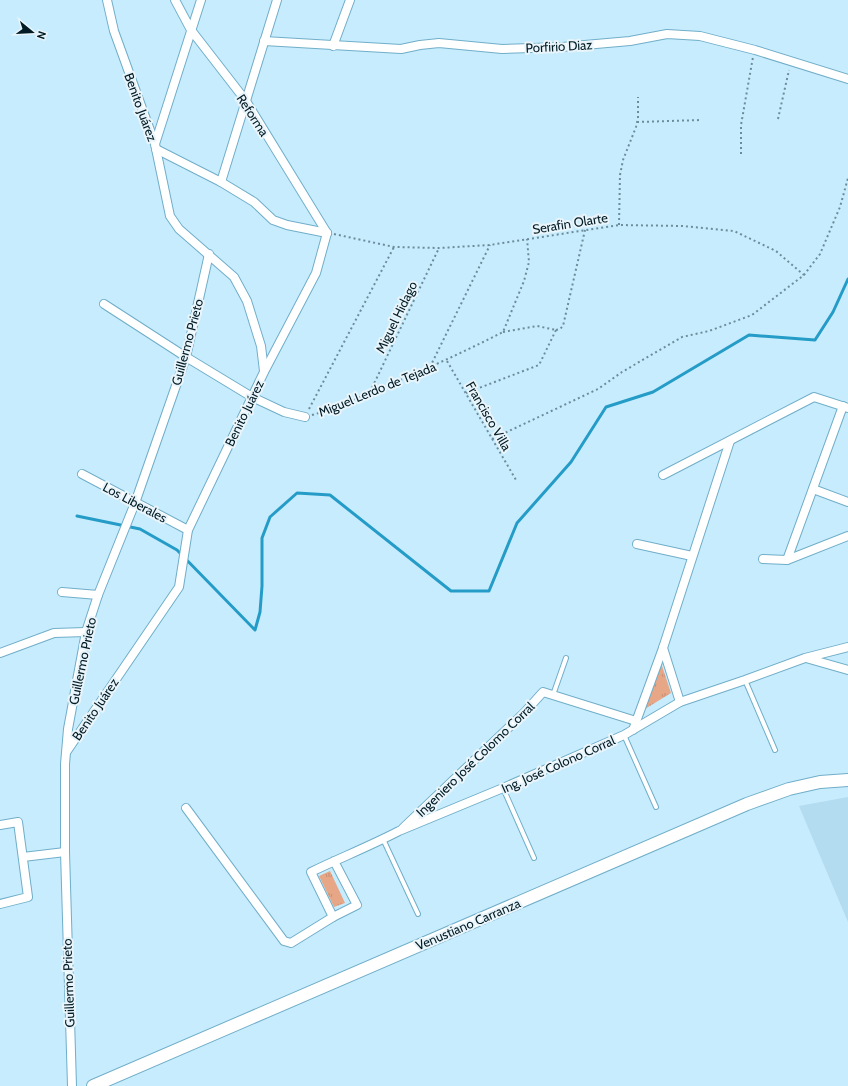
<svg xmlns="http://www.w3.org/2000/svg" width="848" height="1086" font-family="Cabin,sans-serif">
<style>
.built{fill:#b3dcf0}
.grass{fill:url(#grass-tufts)}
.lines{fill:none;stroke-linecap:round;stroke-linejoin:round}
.stream{stroke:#249cc7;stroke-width:3}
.service-casing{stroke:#70aec9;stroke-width:6}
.minor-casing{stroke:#70aec9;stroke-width:10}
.secondary-casing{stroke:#70aec9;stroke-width:14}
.path{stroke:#6d8c9a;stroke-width:2;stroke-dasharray:2 3;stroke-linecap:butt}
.service{stroke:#fff;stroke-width:4}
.minor{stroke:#fff;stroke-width:8}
.secondary{stroke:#fff;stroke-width:12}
.labels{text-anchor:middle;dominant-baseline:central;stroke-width:4;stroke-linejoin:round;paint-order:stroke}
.street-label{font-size:13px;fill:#021b25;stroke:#e9f5fa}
</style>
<defs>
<pattern id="grass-tufts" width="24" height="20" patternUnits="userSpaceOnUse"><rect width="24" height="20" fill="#e7a685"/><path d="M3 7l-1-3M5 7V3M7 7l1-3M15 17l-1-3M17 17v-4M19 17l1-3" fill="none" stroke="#c48e73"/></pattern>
</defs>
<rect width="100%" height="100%" fill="#c7ecfd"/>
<polygon class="built" points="848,797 848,922 799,806"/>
<g class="grass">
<polygon points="661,663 671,693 645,709"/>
<polygon points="330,871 345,903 334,907 319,876"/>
</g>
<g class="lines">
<polyline class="stream" points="77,516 140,529 177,550 255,630 260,612 262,586 262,538 270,517 297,493 330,495 451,591 489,591 517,523 571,462 606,407 653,392 749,335 815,340 833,312 848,279"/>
<defs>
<g id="service">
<polyline points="745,680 775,750"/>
<polyline points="553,695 566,658"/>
<polyline points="624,735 656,807"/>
<polyline points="503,788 534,858"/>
<polyline points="383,839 418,914"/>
</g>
<g id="minor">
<polyline points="107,0 114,31 155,144 170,216 179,229 234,277 247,301 261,346 264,371"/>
<polyline points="175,0 191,30 246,101 327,233"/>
<polyline points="264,41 401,49 420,45 439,43 502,49 562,47 630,41 667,34 700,36 755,50 848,79"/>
<polyline points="333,46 350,0"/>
<polyline points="155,144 201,0"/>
<polyline points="156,149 221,182 254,202 273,220 287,225 327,233"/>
<polyline points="221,182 277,0"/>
<polyline points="104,304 186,357 252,397 284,412 305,417"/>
<polyline points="82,474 188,530"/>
<polyline points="663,475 814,397 848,408"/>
<polyline points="813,489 848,502"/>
<polyline points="637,544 692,556"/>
<polyline points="763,559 787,560 848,536"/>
<polyline points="787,560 843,406"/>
<polyline points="62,592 98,595"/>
<polyline points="663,648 680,702"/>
<polyline points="0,653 54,633 86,632"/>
<polyline points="806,658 848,670"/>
<polyline points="633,730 663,648 730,441"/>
<polyline points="67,751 179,587 188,530 264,372 316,273 327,233"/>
<polyline points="186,808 284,941 291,943 333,917"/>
<polyline points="0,825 18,822 28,897 0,904"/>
<polyline points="403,828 524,713 543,692 636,721"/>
<polyline points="23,857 65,852"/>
<path d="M 334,861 L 357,905 L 333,917 L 311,872 C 340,858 370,846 399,831 L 503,788 L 624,735 L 680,702 L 745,680 L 805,658 L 848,647"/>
<polyline points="72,1086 65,852 65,764 68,729 86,632 98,595 135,503 186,357 209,254"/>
</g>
<polyline id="secondary" points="93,1086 747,804 789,789 820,782 848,780"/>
</defs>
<use href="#service" class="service-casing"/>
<use href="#minor" class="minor-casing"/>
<use href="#secondary" class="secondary-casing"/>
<g class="path">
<polyline points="778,119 789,70"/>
<polyline points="637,122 702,120"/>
<polyline points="741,154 741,125 753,57"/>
<polyline points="619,225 620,175 623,160 636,127 638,118 638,97"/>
<polyline points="334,234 394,247 439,248 490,245 619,225 682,226 734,231 776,251 804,275"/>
<polyline points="556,330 560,329 563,326 585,230"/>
<polyline points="503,332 537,326 556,330"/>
<polyline points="447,361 516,480"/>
<polyline points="430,367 490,245"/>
<polyline points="370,392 439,248"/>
<polyline points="466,393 539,365 556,330"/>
<polyline points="309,409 394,247"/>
<path d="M 312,415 C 337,408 360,397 384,387 C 424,370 464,352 503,332 L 524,281 L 529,262 L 527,239"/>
<polyline points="492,439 598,389 622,372 682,337 709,331 752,315 804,275 820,254 840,207 848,178"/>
</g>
<use href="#service" class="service"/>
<use href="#minor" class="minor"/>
<use href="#secondary" class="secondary"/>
</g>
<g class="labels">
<g class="street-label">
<text transform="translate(559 46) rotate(-3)">Porfirio Diaz</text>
<text transform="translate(141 107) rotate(70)">Benito Juárez</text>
<text transform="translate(253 115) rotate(57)">Reforma</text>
<text transform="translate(570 223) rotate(-9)">Serafin Olarte</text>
<text transform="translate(396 317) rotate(-64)">Miguel Hidago</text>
<text transform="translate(187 342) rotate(-75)">Guillermo Prieto</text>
<text transform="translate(377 389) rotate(-22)">Miguel Lerdo de Tejada</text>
<text transform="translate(244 413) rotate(-64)">Benito Juárez</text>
<text transform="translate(489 416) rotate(60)">Francisco Villa</text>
<text transform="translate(135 502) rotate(28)">Los Liberales</text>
<text transform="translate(82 661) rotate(-78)">Guillermo Prieto</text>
<text transform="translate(95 709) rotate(-56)">Benito Juárez</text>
<text transform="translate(475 759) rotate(-44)">Ingeniero José Colomo Corral</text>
<text transform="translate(558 764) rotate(-24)">Ing. José Colono Corral</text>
<text transform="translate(468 924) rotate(-23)">Venustiano Carranza</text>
<text transform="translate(68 983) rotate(-92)">Guillermo Prieto</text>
</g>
</g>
<g transform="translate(32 32) rotate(108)" stroke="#e9f5fa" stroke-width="3" paint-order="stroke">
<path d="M0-3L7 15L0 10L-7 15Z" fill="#021b25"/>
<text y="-6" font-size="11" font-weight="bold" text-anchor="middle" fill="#021b25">N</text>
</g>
</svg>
